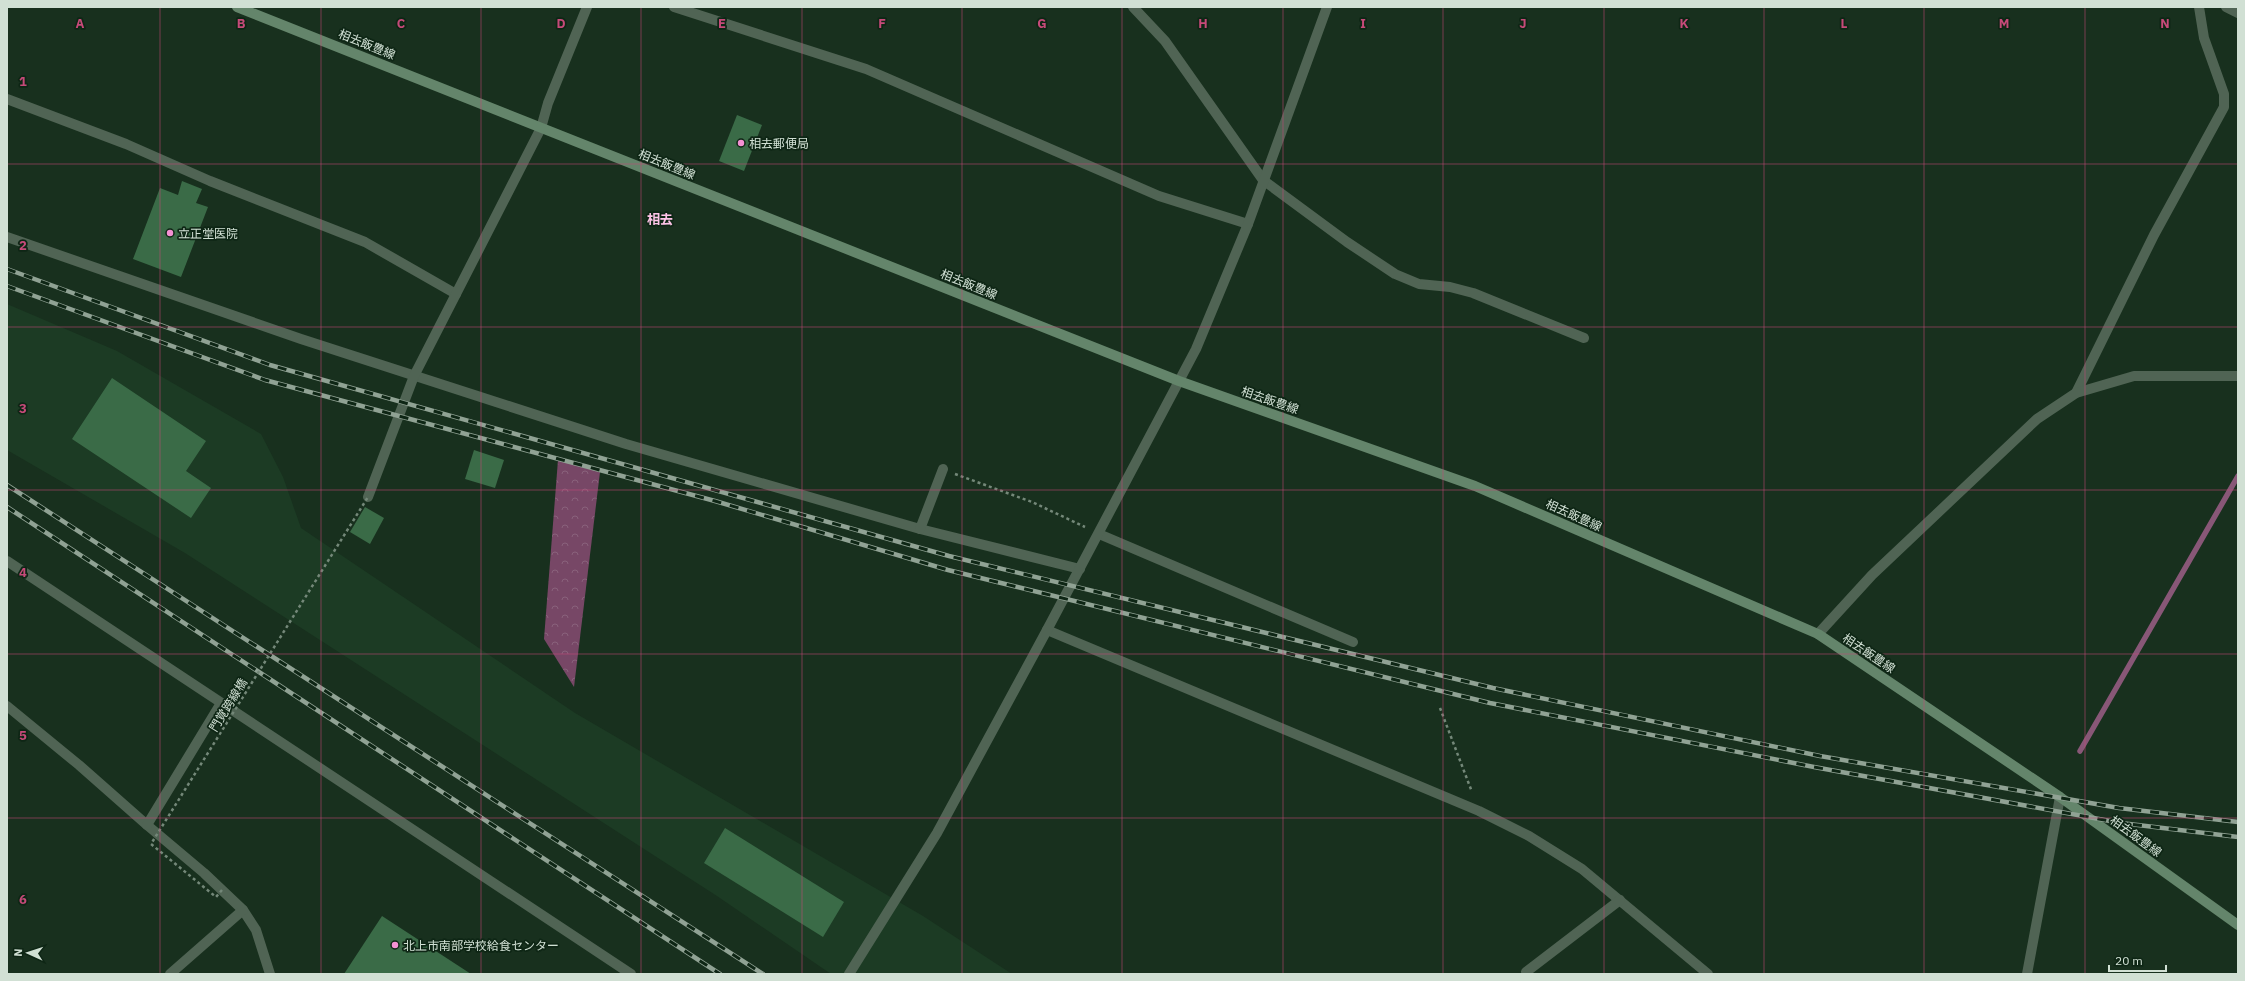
<svg xmlns="http://www.w3.org/2000/svg" width="2245" height="981" font-family="'IBM Plex Sans','Noto Sans JP',sans-serif">
<style>
.built{fill:#1c3b24}
.forest{fill:url(#forest-crowns)}
.lines{fill:none;stroke-linecap:round;stroke-linejoin:round}
.stream{stroke:#885777;stroke-width:5.5}
.building{fill:#3a6b47}
.path{stroke:#748879;stroke-width:2.5;stroke-dasharray:3 3;stroke-linecap:butt}
.minor{stroke:#506454;stroke-width:10}
.tertiary{stroke:#506454;stroke-width:10}
.secondary{stroke:#64856b;stroke-width:10}
.rail-casing{stroke:#90a294;stroke-width:4.5}
.rail{stroke:#0e2615;stroke-width:3;stroke-dasharray:9;stroke-linecap:butt}
.path-bridge{stroke:#748879;stroke-width:2.5;stroke-dasharray:3 3;stroke-linecap:butt}
.grid{fill:none;stroke:#c64a79;stroke-width:1;stroke-opacity:0.55}
.poi-dot{fill:#f491d3;stroke:#0e2615;stroke-width:1.5}
.labels{text-anchor:middle;dominant-baseline:central;stroke-width:3.5;stroke-linejoin:round;paint-order:stroke}
.street-label{font-size:12px;fill:#d1e0d4;stroke:#0e2615}
.poi-label{font-size:12px;fill:#d1e0d4;stroke:#0e2615;text-anchor:start}
.neighbourhood-label{font-size:13px;font-weight:bold;fill:#fec4e8;stroke:#0e2615}
.grid-label{font-size:13px;text-anchor:middle;font-weight:bold;fill:#c64a79;stroke:#0e2615;stroke-width:3.5;stroke-linejoin:round;paint-order:stroke}
</style>
<defs>
<pattern id="forest-crowns" width="20" height="18" patternUnits="userSpaceOnUse"><rect width="20" height="18" fill="#774766"/><path d="M2 6a3 3 0 1 1 6 0M12 15a3 3 0 1 1 6 0" fill="none" stroke="#89617b"/></pattern>
</defs>
<rect width="100%" height="100%" fill="#18301e"/>
<polygon class="built" points="7,304 117,351 261,434 283,477 301,528 575,713 923,916 1012,974 831,974 717,896 185,553 7,450"/>
<polygon class="forest" points="558,460 600,472 574,687 544,639"/>
<g class="lines">
<polyline class="stream" points="2080,751 2238,476"/>
</g>
<g class="building">
<polygon points="737,115 762,125 744,171 719,161"/>
<polygon points="182,181 202,189 196,203 208,207 181,277 133,259 160,188 178,195"/>
<polygon points="112,378 206,441 186,471 211,488 191,518 72,439"/>
<polygon points="474,450 504,460 495,488 465,479"/>
<polygon points="365,507 384,518 370,544 350,532"/>
<polygon points="725,828 844,902 823,937 704,863"/>
<polygon points="382,916 471,974 344,974"/>
</g>
<g class="lines">
<g class="path">
<polyline points="955,474 1032,502 1085,527"/>
<polyline points="1440,708 1472,792"/>
</g>
<g class="minor">
<polyline points="674,7 866,69 1159,196 1248,224"/>
<polyline points="1133,7 1165,41 1263,180 1347,242 1395,274 1419,284 1450,287 1473,293 1584,338"/>
<polyline points="2226,7 2238,13"/>
<polyline points="7,99 126,144 210,181 365,242 456,294"/>
<polyline points="7,237 301,339 626,444 920,529 1080,569"/>
<polyline points="2076,393 2154,235 2224,107 2224,94 2204,38 2199,7"/>
<polyline points="368,497 414,376 541,128 548,103 587,7"/>
<polyline points="920,529 943,469"/>
<polyline points="1099,534 1353,642"/>
<polyline points="1047,630 1479,811 1529,836 1582,869 1708,974"/>
<polyline points="1818,634 1872,575 2037,419 2076,393 2134,376 2238,376"/>
<polyline points="7,706 79,765 147,825 204,873 243,910 256,930 270,974"/>
<polyline points="147,825 221,703"/>
<polyline points="1526,972 1620,900"/>
<polyline points="170,974 243,910"/>
<polyline points="849,974 937,833 1047,630 1196,349 1248,224 1327,7"/>
</g>
<g class="tertiary">
<polyline points="7,561 631,974"/>
<polyline points="2027,974 2060,797"/>
</g>
<polyline class="secondary" points="237,7 1179,381 1475,486 1818,634 2060,797 2238,925"/>
<defs>
<g id="rail">
<polyline points="7,269 270,365 949,556 1493,688 1820,756 2119,808 2238,822"/>
<polyline points="7,286 265,380 715,501 948,570 1490,703 1814,767 2121,823 2238,837"/>
<polyline points="7,485 763,974"/>
<polyline points="7,507 720,974"/>
</g>
</defs>
<use href="#rail" class="rail-casing"/>
<use href="#rail" class="rail"/>
<polyline class="path-bridge" points="222,890 216,897 151,844 368,497"/>
</g>
<path class="grid" d="M 160,7 L 160,974M 321,7 L 321,974M 481,7 L 481,974M 641,7 L 641,974M 802,7 L 802,974M 962,7 L 962,974M 1122,7 L 1122,974M 1283,7 L 1283,974M 1443,7 L 1443,974M 1604,7 L 1604,974M 1764,7 L 1764,974M 1924,7 L 1924,974M 2085,7 L 2085,974M 7,164 L 2238,164M 7,327 L 2238,327M 7,490 L 2238,490M 7,654 L 2238,654M 7,818 L 2238,818"/>
<g class="poi-dot">
<circle cx="741" cy="143" r="4"/>
<circle cx="170" cy="233" r="4"/>
<circle cx="395" cy="945" r="4"/>
</g>
<g class="labels">
<g class="street-label">
<text transform="translate(367 44) rotate(22)">相去飯豊線</text>
<text transform="translate(667 164) rotate(22)">相去飯豊線</text>
<text transform="translate(969 284) rotate(22)">相去飯豊線</text>
<text transform="translate(1270 400) rotate(19)">相去飯豊線</text>
<text transform="translate(1574 515) rotate(24)">相去飯豊線</text>
<text transform="translate(1869 653) rotate(34)">相去飯豊線</text>
<text transform="translate(228 705) rotate(-58)">門覚跨線橋</text>
<text transform="translate(2136 836) rotate(36)">相去飯豊線</text>
</g>
<g class="poi-label">
<text x="749" y="143">相去郵便局</text>
<text x="178" y="233">立正堂医院</text>
<text x="403" y="945">北上市南部学校給食センター</text>
</g>
<g class="neighbourhood-label">
<text x="660" y="219">相去</text>
</g>
</g>
<g class="grid-label">
<text x="80" y="28">A</text>
<text x="241" y="28">B</text>
<text x="401" y="28">C</text>
<text x="561" y="28">D</text>
<text x="722" y="28">E</text>
<text x="882" y="28">F</text>
<text x="1042" y="28">G</text>
<text x="1203" y="28">H</text>
<text x="1363" y="28">I</text>
<text x="1523" y="28">J</text>
<text x="1684" y="28">K</text>
<text x="1844" y="28">L</text>
<text x="2004" y="28">M</text>
<text x="2165" y="28">N</text>
<text x="23" y="86">1</text>
<text x="23" y="250">2</text>
<text x="23" y="413">3</text>
<text x="23" y="577">4</text>
<text x="23" y="740">5</text>
<text x="23" y="904">6</text>
</g>
<rect width="2245" height="981" fill="none" stroke="#d1e0d4" stroke-width="16"/>
<g transform="translate(28 953) rotate(273)" stroke="#0e2615" stroke-width="3" paint-order="stroke">
<path d="M0-3L7 15L0 10L-7 15Z" fill="#d1e0d4"/>
<text y="-6" font-size="11" font-weight="bold" text-anchor="middle" fill="#d1e0d4">N</text>
</g>
<path d="M2109 965v6h57v-6" fill="none" stroke="#d1e0d4" stroke-width="2"/>
<text x="2115" y="965" font-size="12" fill="#d1e0d4" stroke="#0e2615" stroke-width="3" paint-order="stroke">20 m</text>
</svg>
